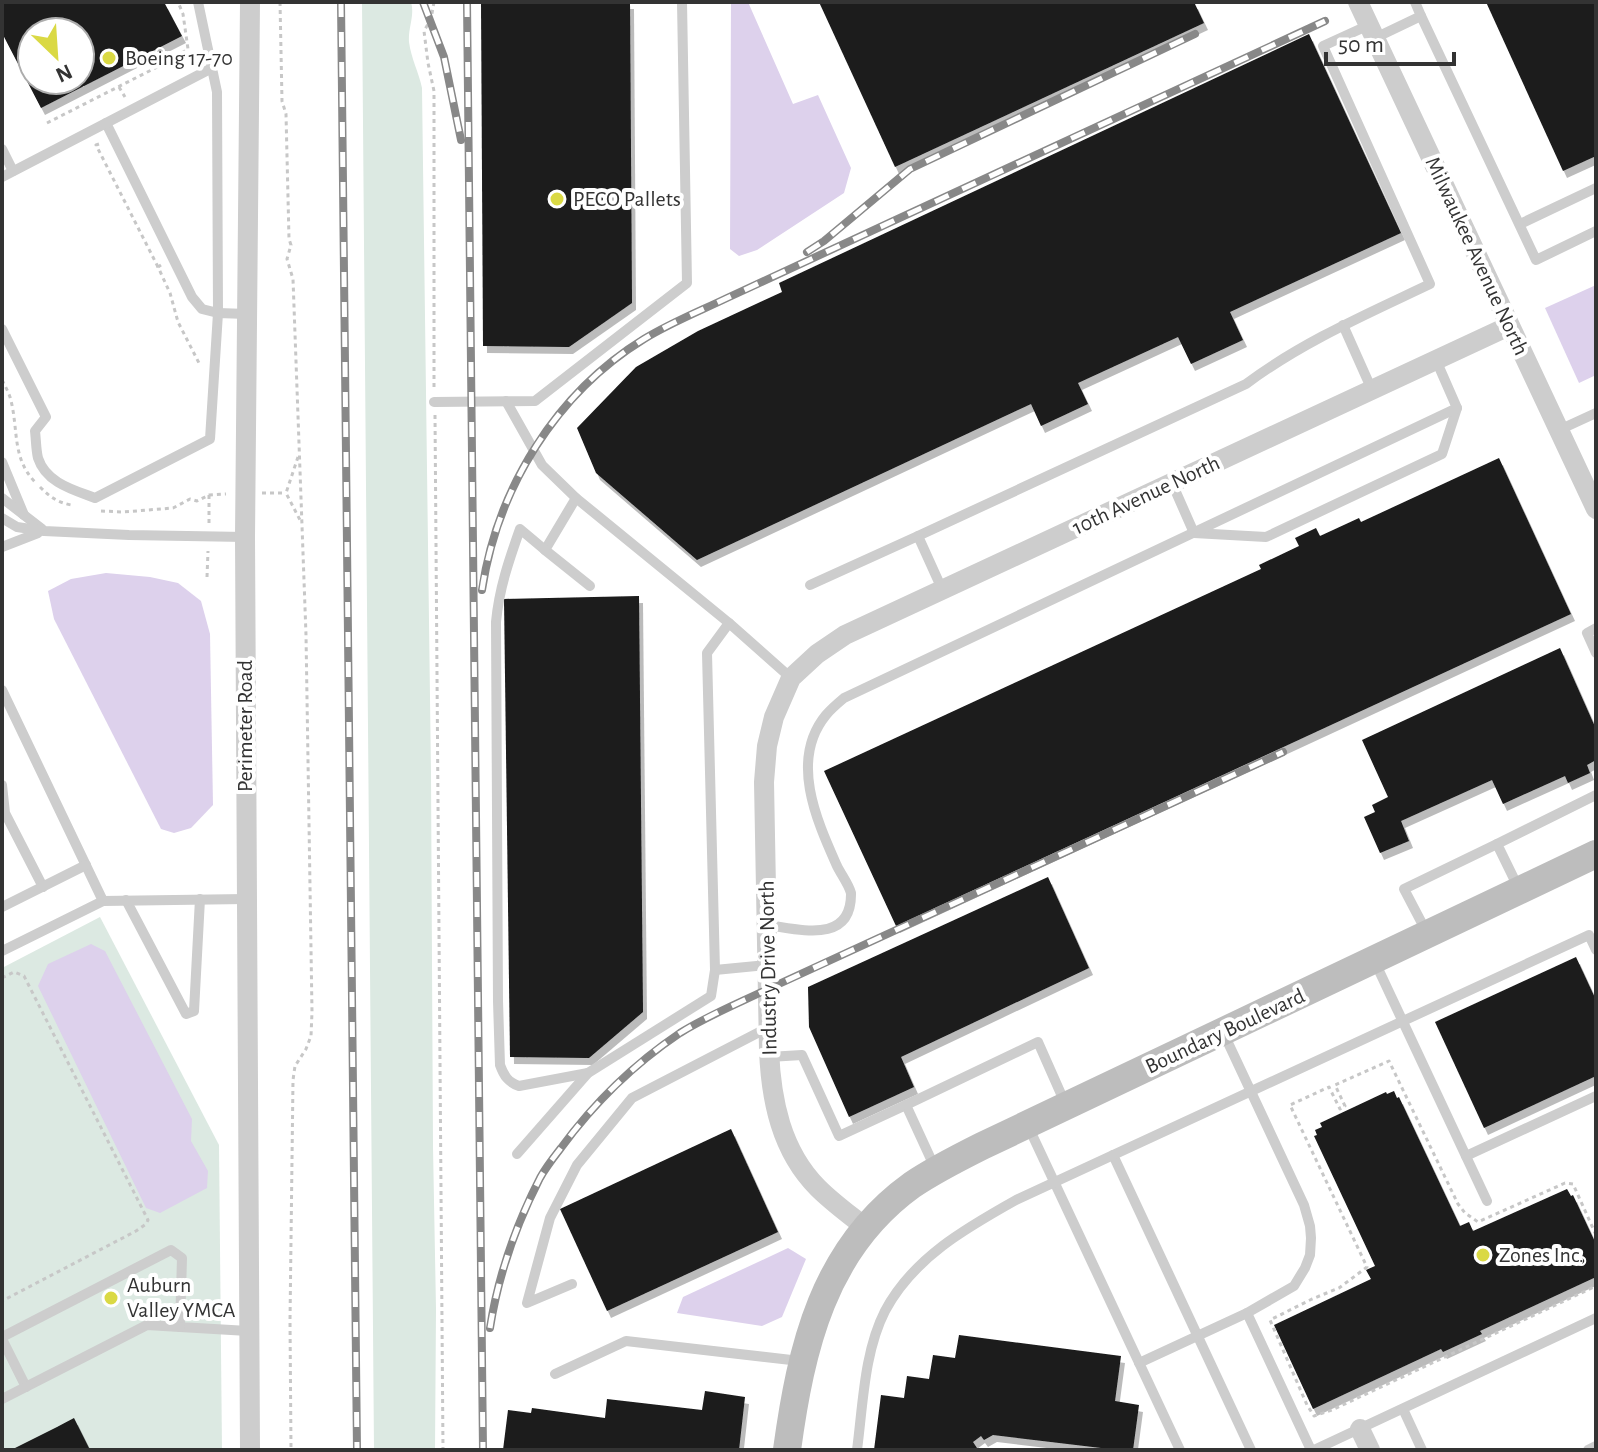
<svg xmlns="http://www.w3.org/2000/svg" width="1598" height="1452" font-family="'Alegreya Sans',sans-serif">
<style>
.green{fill:#dce9e2}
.water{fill:#ddd1ec}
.building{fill:#1a1a1a;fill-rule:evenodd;filter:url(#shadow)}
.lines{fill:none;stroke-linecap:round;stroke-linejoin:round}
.path{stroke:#c7c7c7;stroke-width:3;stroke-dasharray:4 4;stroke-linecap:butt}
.lane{stroke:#cdcdcd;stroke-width:10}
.street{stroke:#cdcdcd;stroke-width:20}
.secondary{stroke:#bdbdbd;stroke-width:28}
.rail-casing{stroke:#888;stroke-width:8}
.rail{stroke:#fff;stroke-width:5;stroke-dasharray:15;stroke-linecap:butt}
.poi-dot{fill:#dad944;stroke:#fff;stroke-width:3}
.labels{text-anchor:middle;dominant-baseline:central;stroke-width:8;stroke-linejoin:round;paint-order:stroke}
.poi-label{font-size:22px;fill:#333;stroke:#fff;text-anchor:start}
.street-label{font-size:22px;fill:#333;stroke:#fff}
</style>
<defs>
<filter id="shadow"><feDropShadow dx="4" dy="7" stdDeviation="0" flood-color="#0004"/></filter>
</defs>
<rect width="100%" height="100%" fill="#fff"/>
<g class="green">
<path d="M 362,2 L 411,2 C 415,15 408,28 409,42 C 411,58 419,73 422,88 L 431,773 L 433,1147 L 436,1309 L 435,1450 L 374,1450 Z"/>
<polygon points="100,917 219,1145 222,1450 2,1450 2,968"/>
</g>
<g class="water">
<polygon points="731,2 748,2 793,104 818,95 851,168 844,193 757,250 739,256 730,249"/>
<polygon points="1596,285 1596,375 1579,383 1545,308"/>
<polygon points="106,573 150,577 178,583 201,601 210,634 213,805 191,828 174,833 161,829 54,619 48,591 71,579"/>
<polygon points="91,944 105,951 192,1119 191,1141 208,1171 207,1188 160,1213 146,1208 38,986 48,964"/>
<polygon points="788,1248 806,1259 782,1317 762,1326 677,1313 683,1297"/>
</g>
<g class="building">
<path d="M 2,2 L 164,2 L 182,36 L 41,108 L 2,33 ZM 32,32 L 80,32 L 80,80 L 32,80 Z"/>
<polygon points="481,2 630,2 632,303 569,347 483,346"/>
<polygon points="819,2 1194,2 1204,23 895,167"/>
<polygon points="1486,2 1596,2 1596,156 1563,171"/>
<polygon points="1309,34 1401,233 1230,312 1243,340 1191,364 1178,337 1078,383 1088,404 1041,426 1031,404 697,560 596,473 577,428 636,367 698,331 782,292 779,283"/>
<polygon points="1499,458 1571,614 896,926 824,771 1261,569 1259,565 1299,546 1295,538 1316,528 1320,536 1359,518 1361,522"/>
<polygon points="639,596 643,1012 589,1058 510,1057 504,599"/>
<polygon points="1560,648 1596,729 1596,760 1587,765 1590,773 1568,783 1565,776 1503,804 1492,780 1401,821 1409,841 1380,853 1364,817 1375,812 1372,805 1388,797 1362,740"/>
<polygon points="1048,877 1089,968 901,1057 914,1087 849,1117 809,1027 808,987"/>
<polygon points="1576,957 1596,1000 1596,1076 1484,1128 1435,1022"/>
<polygon points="1394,1091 1397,1098 1399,1097 1460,1226 1469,1222 1473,1231 1567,1189 1571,1196 1573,1195 1596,1244 1596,1277 1480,1331 1482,1334 1443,1352 1441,1349 1313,1409 1274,1325 1371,1279 1366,1270 1375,1266 1314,1136 1317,1135 1315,1130 1322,1127 1320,1123 1386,1092 1387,1094"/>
<polygon points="731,1129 778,1232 607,1311 560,1209"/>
<polygon points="959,1335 1121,1356 1115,1401 1139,1405 1133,1450 1118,1450 993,1435 984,1440 981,1436 973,1442 977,1448 974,1450 874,1450 881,1395 904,1398 907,1376 929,1379 933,1355 955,1358"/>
<polygon points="705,1391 745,1397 739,1450 503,1450 508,1410 531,1413 532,1408 605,1418 607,1399 702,1410"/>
<polygon points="74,1418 90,1450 11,1450 57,1427"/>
</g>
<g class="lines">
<g class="path">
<polyline points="280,2 282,101 286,114 289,239 291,245 287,259 293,279 306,635 312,1012 311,1036 306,1049 295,1066 293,1080 290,1321 291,1450"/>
<polyline points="434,2 431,19 424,31 428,63 434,91 434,387"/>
<polyline points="119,87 125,97"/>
<polyline points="47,123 173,59 188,49 183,14 178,2"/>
<polyline points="99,144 96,145 158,267"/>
<polyline points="161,265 158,267 170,293 178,322 200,365"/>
<path d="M 2,380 C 5,386 8,391 10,397 C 19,428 11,457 35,482"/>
<polyline points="435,415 443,1450"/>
<polyline points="298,457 286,493 300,520"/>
<path d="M 40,487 C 50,497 57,502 71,505"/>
<polyline points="262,493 286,493"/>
<polyline points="101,511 123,512 173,508 190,499 197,501 209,495 226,494"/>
<polyline points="209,523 209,495"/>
<polyline points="207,577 208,551"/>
<polyline points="2,978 14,972 24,976 148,1220 146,1224 136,1231 2,1301"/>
<polyline points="1596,1235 1573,1184 1565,1183 1478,1222 1465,1213 1458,1204 1389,1061 1335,1085 1345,1106 1340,1109 1329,1087 1290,1105 1367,1267 1339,1288 1312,1299 1270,1320 1307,1405 1314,1416 1332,1410 1596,1286"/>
</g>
<g class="lane">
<polyline points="1421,16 1536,260 1596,231"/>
<polyline points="1375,38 1421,16 1415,2"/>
<polyline points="106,123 192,297 202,309 218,313 217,92 198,2"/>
<polyline points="2,149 13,171"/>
<polyline points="2,177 212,68"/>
<polyline points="1520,224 1596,188"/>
<polyline points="1343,325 1372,390"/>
<path d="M 2,329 L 46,417 L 35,431 C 36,439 36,450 38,458 C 46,483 74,490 95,498 L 210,439 L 218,313 L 247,314"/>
<polyline points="506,401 542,465 576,498 729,623 791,678"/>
<polyline points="434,402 535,401 687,283 682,2"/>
<polyline points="1559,430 1596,413"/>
<polyline points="2,462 24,515"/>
<polyline points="1172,483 1194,533 1266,537 1442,454 1457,408"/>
<polyline points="2,498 42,529"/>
<polyline points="576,498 545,550 590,586"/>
<polyline points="2,518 17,527 44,531 129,535 245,537"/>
<path d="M 918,536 L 1246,384 C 1302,342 1367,314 1430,284 L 1323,46 L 1369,25"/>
<polyline points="2,547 38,533"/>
<path d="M 545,550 L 520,529 C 509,560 499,589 496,622 L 498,1001 L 500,1065 C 504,1076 508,1082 519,1086 L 588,1073"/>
<polyline points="810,585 918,536 942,589"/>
<polyline points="729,623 707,653 715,970 767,965"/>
<polyline points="1596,628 1587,633 1596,653"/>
<polyline points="2,690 103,901"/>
<polyline points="2,785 5,813 43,887"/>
<polyline points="1518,887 1497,844 1596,795"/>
<polyline points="126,900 186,1014 194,1011 200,899"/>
<polyline points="2,907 86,865"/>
<path d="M 767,925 C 799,929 852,945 851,893 C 848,883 842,876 837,866 C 817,821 789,760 826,715 C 831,709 838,703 844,698 L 1457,408 L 1436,360"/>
<polyline points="1426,931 1404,889 1497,844"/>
<polyline points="2,951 103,901 246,899"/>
<polyline points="1374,960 1487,1201"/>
<polyline points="769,1057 802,1055 839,1136 906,1105 935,1168"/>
<polyline points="906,1105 1038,1042 1065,1103"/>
<polyline points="1028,1126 1180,1450"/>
<polyline points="517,1154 588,1073 711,996 715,970"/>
<polyline points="1113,1155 1251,1450"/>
<polyline points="1466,1156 1596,1096"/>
<polyline points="572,1284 527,1303 550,1218 577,1165 632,1098 769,1027"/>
<polyline points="1247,1313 1311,1450"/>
<polyline points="2,1337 171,1250 182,1258 180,1327 248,1331"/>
<polyline points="2,1339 26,1387"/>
<polyline points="1139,1363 1247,1313 1294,1286 1305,1268 1310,1255 1311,1238 1310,1226 1304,1205 1223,1032"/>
<polyline points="555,1374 626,1341 800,1361"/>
<polyline points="2,1399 147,1325 180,1327"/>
<polyline points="1403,1409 1422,1450"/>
<path d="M 857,1450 C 863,1405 864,1352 885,1311 C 913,1258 966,1228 1016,1200 L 1589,935 L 1596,950"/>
<polyline points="1314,1450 1596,1318"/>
<polyline points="1588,1450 1596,1446"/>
</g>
<g class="street">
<polyline points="250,2 245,537 250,1450"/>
<polyline points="1358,2 1596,509"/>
<path d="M 866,1228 C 850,1215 833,1203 818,1188 C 781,1151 771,1100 769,1050 L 764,782 L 767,746 L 774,717 L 791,678 L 817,654 L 845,635 L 1509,326"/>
<polyline points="1360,1429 1370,1450"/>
</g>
<path class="secondary" d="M 787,1450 C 801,1348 823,1249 912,1185 C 934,1170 958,1158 982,1146 L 1596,854"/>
<defs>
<g id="rail">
<polyline points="341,2 357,1450"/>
<polyline points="423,2 444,57 461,140"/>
<polyline points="467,2 483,1450"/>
<polyline points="807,252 824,241 910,169 1195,34"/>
<path d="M 482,590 C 497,489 556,393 644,339 C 670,323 700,311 727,298 L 1325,21"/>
<path d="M 490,1328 C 498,1276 516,1225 540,1178 C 546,1167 554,1157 561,1148 C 594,1103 634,1064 680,1033 C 707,1016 739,1003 768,989 L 1283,752"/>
</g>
</defs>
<use href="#rail" class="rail-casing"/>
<use href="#rail" class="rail"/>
</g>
<g class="poi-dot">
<circle cx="109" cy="58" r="8"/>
<circle cx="557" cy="199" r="8"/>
<circle cx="1483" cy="1255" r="8"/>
<circle cx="111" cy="1298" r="8"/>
</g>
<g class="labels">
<g class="poi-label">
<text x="125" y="58">Boeing 17-70</text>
<text x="573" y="199">PECO Pallets</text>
<text x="1499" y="1255">Zones Inc.</text>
<text x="127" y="1285">Auburn<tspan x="127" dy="25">Valley YMCA</tspan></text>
</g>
<g class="street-label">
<text transform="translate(1477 256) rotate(65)">Milwaukee Avenue North</text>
<text transform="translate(1146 495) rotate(-25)">10th Avenue North</text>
<text transform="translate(245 726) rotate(-90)">Perimeter Road</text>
<text transform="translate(768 968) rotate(-91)">Industry Drive North</text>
<text transform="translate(1225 1031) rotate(-25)">Boundary Boulevard</text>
</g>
</g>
<rect width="1598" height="1452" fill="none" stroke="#333333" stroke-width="8"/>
<g transform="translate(56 56) rotate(155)"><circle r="38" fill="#ffffff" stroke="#adadad" stroke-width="2"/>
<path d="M0-6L14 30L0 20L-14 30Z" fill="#dad944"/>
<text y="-12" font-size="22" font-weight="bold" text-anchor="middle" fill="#333333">N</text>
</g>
<path d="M1326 52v12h128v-12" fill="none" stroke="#333333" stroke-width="4"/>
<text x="1338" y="52" font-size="24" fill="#333333" stroke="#ffffff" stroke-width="6" paint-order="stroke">50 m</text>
</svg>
